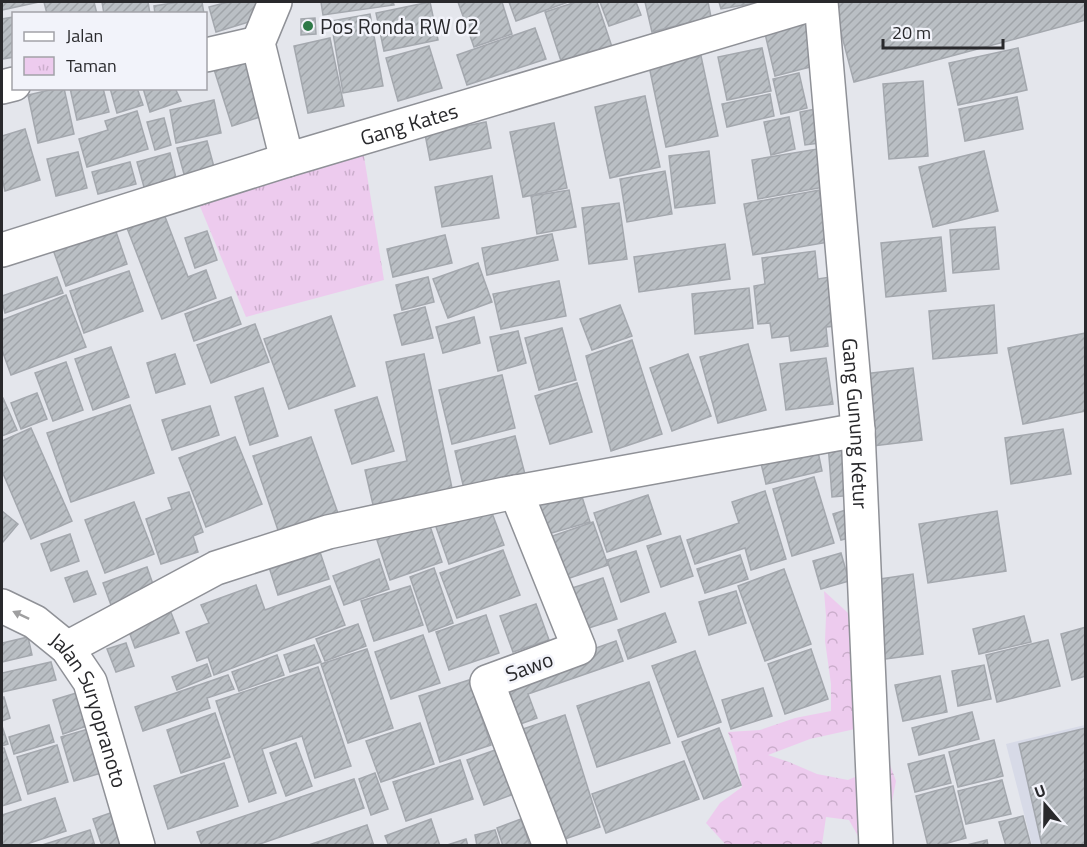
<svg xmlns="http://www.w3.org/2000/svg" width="1087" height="847" font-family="'Titillium Web',sans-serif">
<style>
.built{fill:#d7dae7}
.forest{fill:url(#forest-crowns)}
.park{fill:url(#park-tufts)}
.building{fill:url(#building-hatch);stroke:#a4a8ae;stroke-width:1.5}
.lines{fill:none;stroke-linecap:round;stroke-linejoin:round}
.street-casing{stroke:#8f9197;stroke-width:36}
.secondary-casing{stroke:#8f9197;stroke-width:36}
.street{stroke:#fff;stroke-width:33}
.secondary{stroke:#fff;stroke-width:33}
.oneway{fill:#9f9fa0}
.poi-dot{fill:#2e7947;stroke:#f2f3fa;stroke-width:2}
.labels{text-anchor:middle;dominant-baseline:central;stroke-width:5;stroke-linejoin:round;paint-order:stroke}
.poi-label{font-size:21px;fill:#29292c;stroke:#f2f3fa;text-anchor:start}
.street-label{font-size:21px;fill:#29292c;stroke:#f2f3fa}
</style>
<defs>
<pattern id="forest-crowns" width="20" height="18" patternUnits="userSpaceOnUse" patternTransform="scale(1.5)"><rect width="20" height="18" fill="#edcbee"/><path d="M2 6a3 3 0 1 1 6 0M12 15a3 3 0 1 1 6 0" fill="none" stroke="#cbaecc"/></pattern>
<pattern id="park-tufts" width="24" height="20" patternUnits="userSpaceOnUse" patternTransform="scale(1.5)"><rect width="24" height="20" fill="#edcbee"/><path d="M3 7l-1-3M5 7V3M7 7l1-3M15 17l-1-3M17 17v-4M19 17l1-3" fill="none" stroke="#cbaecc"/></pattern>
<pattern id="building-hatch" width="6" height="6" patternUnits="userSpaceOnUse" patternTransform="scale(1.5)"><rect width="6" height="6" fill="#babfc4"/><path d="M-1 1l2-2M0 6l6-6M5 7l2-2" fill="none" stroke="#a0a4a9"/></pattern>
</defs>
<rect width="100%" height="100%" fill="#e4e6ec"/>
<polygon class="built" points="1085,725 1085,845 1032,845 1006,744"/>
<polygon class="forest" points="824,591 847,612 859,627 873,725 810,739 768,755 789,762 817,774 848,780 889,762 896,781 892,802 886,828 863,845 849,820 826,817 822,845 726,845 706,823 720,803 742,787 736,756 728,732 760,730 795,718 831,711 831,684 825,641 826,616"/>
<polygon class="park" points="363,150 384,280 246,317 199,204"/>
<g class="building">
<polygon points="2,2 39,2 2,10"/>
<polygon points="44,2 94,2 97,14 47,14"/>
<polygon points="102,2 148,2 150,14 104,14"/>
<polygon points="179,2 202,2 204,14 155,14 154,6"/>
<polygon points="228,2 261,2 265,17 216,32 209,7"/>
<polygon points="321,2 393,2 394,5 323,15"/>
<polygon points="430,2 438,40 384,51 376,13"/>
<polygon points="458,2 502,2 512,34 474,47"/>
<polygon points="509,2 568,2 516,21"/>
<polygon points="576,2 597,2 613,50 563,67 545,12"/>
<polygon points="600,2 636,2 641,15 609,26"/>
<polygon points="645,2 708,2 711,17 652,32"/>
<polygon points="719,2 762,2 721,9"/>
<polygon points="833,2 1086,2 1086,20 854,82"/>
<polygon points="370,14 383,86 343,93 331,21"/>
<polygon points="810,15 822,64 775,76 763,25"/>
<polygon points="14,17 14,57 2,59 2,19"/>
<polygon points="315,18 316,34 301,35 301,19"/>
<polygon points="535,28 546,59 467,85 457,55"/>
<polygon points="330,38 344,106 308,113 294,46"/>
<polygon points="429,46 442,88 398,101 386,58"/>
<polygon points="762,48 771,91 727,100 718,57"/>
<polygon points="1018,48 1027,90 958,105 949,63"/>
<polygon points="252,51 272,113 232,126 212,63"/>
<polygon points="701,56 718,136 666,147 649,66"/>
<polygon points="799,73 807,108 781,114 773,79"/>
<polygon points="923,81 928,156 889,159 883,84"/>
<polygon points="58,88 64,88 74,134 38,143 28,95"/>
<polygon points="70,88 103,88 109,112 77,120"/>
<polygon points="110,88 137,88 143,105 117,113"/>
<polygon points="143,88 175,88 181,101 150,112"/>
<polygon points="770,94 774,116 727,127 722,104"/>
<polygon points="645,96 660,167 610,178 595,107"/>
<polygon points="1017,97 1023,129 965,141 959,109"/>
<polygon points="214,100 221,133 176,143 170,110"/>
<polygon points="821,108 827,142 805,145 800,112"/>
<polygon points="137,111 148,149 87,167 79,139 108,130 105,121"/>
<polygon points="789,117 795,149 771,155 764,122"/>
<polygon points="164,118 171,145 155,150 147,122"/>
<polygon points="486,122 491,148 430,160 425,134"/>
<polygon points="554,123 567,188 523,197 510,132"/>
<polygon points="25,129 40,180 5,191 2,178 2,136"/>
<polygon points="207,141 214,167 184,174 177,148"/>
<polygon points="823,148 830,186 758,199 752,160"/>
<polygon points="709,151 715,203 675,208 669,156"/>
<polygon points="984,151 998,211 933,227 919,167"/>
<polygon points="78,152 87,188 56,196 47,159"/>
<polygon points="170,153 176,178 144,187 137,162"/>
<polygon points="130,162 136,184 98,194 92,172"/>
<polygon points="665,171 672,214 627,222 620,179"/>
<polygon points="492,176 499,218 442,227 435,187"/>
<polygon points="569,190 576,227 537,234 531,196"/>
<polygon points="819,190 829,242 753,255 744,204"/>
<polygon points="619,203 627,259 589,264 582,208"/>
<polygon points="164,214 188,277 206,270 216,298 162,319 127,228"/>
<polygon points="113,223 127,264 66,286 51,244"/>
<polygon points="995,227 999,269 953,273 950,230"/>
<polygon points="207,231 217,260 195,268 185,238"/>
<polygon points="552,234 558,260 487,275 482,248"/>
<polygon points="445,235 452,263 393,277 387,249"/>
<polygon points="941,237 946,291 886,297 881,243"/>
<polygon points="725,244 730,279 639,292 634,257"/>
<polygon points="815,251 818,279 830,277 836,326 826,327 828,346 791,351 789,336 772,338 770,323 758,324 754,286 765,284 762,258"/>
<polygon points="478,263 492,302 448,318 433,279"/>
<polygon points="129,271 143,311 84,333 70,291"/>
<polygon points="57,277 63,293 5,313 2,301 2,296"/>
<polygon points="428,277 434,302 402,310 396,285"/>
<polygon points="559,281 566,316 501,329 493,294"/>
<polygon points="749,288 753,328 695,334 692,294"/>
<polygon points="66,295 86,347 11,375 2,350 2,320"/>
<polygon points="231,297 241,324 194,341 185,314"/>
<polygon points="620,305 632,336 592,350 580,319"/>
<polygon points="994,305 997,353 933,359 929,311"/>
<polygon points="425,307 433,338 402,345 394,315"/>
<polygon points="331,316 355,386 289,409 264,339"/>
<polygon points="474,317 480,343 443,353 436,327"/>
<polygon points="255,324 269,362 211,383 197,345"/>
<polygon points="562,328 576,380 539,390 525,338"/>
<polygon points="518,331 526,363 498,371 490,337"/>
<polygon points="1086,333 1086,411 1023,424 1008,348"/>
<polygon points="632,340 662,434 611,451 586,356"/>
<polygon points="748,344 766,410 718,423 700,357"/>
<polygon points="111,347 129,397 93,410 75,359"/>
<polygon points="175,354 185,384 156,393 147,363"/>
<polygon points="424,354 453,493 374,509 365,470 407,461 386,362"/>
<polygon points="688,354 711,416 672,431 650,368"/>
<polygon points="826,358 833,404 786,410 780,364"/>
<polygon points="66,362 83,410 53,421 35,373"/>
<polygon points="913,368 922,440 873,446 864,374"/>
<polygon points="502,375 515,428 452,444 439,390"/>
<polygon points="577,383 592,432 550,444 535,396"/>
<polygon points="263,388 278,436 250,445 235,397"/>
<polygon points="37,393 47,419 21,429 11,403"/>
<polygon points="377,397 394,451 352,464 335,410"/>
<polygon points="2,398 3,398 17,430 2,436"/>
<polygon points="130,405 154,473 71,502 47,433"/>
<polygon points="210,406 219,435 172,450 162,420"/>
<polygon points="31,428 72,521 31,539 2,471 2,441"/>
<polygon points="1063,429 1071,474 1011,484 1005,438"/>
<polygon points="515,436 527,482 466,497 455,451"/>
<polygon points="235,437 262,504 206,527 179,458"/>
<polygon points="311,437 340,519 281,539 253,456"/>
<polygon points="816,442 822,471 766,484 759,455"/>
<polygon points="850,442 854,495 832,497 828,443"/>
<polygon points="814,477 834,543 792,556 773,489"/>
<polygon points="578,484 590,522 541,536 530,499"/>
<polygon points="765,491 786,559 751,570 745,548 695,564 687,540 739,523 732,502"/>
<polygon points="189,492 203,532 193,536 198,552 161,564 146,519 172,509 168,498"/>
<polygon points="648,495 661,534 607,552 594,513"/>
<polygon points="134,502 154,554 105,573 85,520"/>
<polygon points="489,505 504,545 449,564 435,524"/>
<polygon points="849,509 856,536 841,540 833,514"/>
<polygon points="2,511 18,524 3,542 2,541"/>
<polygon points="997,511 1006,571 928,583 919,524"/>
<polygon points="428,520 442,562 390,580 376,537"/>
<polygon points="593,522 608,565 555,583 541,540"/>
<polygon points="70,534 79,561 51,571 41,544"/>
<polygon points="680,536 693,576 661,587 647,546"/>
<polygon points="319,549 329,579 278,595 268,564"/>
<polygon points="503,550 520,595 457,618 440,573"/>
<polygon points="636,551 649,592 621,602 607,560"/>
<polygon points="841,553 849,581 821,589 813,561"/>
<polygon points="740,555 748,579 705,593 697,569"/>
<polygon points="379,559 389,589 344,605 333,576"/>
<polygon points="147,567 155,590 111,605 103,583"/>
<polygon points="434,568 453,623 429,632 410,577"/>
<polygon points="784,569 811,644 765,661 738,586"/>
<polygon points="87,571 96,594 74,602 65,578"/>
<polygon points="913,574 923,654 878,660 867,581"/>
<polygon points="603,578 617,619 576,632 563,591"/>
<polygon points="256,585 265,610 330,586 345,625 214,675 208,657 197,661 186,632 209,623 201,605"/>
<polygon points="410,586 423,625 374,641 361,601"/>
<polygon points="736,591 746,623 709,635 699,602"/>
<polygon points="536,604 549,640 513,652 500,616"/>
<polygon points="170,610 179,633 135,648 127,626"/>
<polygon points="665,613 676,642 628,659 618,630"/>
<polygon points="486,615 499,653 449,670 436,632"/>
<polygon points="1024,616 1031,642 979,654 973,629"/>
<polygon points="358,624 366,646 325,661 316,639"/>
<polygon points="1086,627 1086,676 1072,680 1061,634"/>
<polygon points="423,635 440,683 391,699 375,652"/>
<polygon points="28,637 32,655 2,662 2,643"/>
<polygon points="1048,640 1060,686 997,702 986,655"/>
<polygon points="616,641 623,661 528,694 537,718 512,727 496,683"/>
<polygon points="126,643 134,666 116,672 107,649"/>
<polygon points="314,645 321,662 290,672 284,655"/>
<polygon points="367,649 393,728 348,743 321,664"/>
<polygon points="811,649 828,699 785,714 768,664"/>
<polygon points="695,651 721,722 678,737 652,666"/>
<polygon points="277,655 284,675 239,691 232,672"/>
<polygon points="51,662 56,680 2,692 2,673"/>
<polygon points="207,664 211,676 177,690 172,677"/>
<polygon points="984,665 991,699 958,706 952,671"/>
<polygon points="318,667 351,766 315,778 302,736 262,749 276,793 249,802 216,701"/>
<polygon points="228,675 234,689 207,698 210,708 143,731 135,707"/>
<polygon points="940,676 947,712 903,721 895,685"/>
<polygon points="469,680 491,745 440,762 419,696"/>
<polygon points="649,682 670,743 597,767 577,706"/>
<polygon points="763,688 772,716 731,729 722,700"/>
<polygon points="83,691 93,724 63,734 53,700"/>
<polygon points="2,697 4,697 10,718 2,721"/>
<polygon points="972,712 979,739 919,755 912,728"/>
<polygon points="215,713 230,757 181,773 167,730"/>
<polygon points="565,715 600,827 553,843 517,731"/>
<polygon points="420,723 434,764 381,782 366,741"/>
<polygon points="49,725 54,742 14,754 9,737"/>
<polygon points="2,726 8,744 2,746"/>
<polygon points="95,727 108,771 74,781 61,737"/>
<polygon points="719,728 741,785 704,799 682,742"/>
<polygon points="1086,728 1086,846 1042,846 1019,744"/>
<polygon points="994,740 1003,776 958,787 949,752"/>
<polygon points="296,743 312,786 286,796 270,753"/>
<polygon points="57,745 68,782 28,794 17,757"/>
<polygon points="2,748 4,748 21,800 2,806"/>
<polygon points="498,749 514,794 484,805 467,760"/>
<polygon points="944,755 951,783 915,792 908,764"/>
<polygon points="460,760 473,799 406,821 393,782"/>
<polygon points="684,761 699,799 606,833 592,794"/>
<polygon points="224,763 238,806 168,829 154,786"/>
<polygon points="375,773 388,809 371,815 359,779"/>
<polygon points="354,779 364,808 254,846 202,846 197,832"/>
<polygon points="1002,780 1011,814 966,824 958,791"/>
<polygon points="953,786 966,838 937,846 928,846 916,796"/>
<polygon points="55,798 66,831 21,846 2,846 2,815"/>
<polygon points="122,809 134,846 102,846 93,819"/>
<polygon points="1023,816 1031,846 1006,846 999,822"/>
<polygon points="431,819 440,846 389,846 385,836"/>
<polygon points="521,819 530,846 503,846 497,828"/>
<polygon points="367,825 374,846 306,846"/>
<polygon points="90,830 95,846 39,846"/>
<polygon points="495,830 500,846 477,846 475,835"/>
<polygon points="466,839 468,846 447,846 447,845"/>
<polygon points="987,840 988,846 963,846"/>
</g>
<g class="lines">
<defs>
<g id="street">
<polyline points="275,2 258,43 287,160"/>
<path id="s1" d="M 821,2 L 858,430 L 876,846"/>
<polyline points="206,55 258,43"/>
<polyline points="2,87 14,84"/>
<path id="s2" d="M 2,250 L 287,160 L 819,2"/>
<polyline points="516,492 579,648 487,682 550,846"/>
<polyline points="67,648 216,568 328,532 505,494 858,430"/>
</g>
<g id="secondary">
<path id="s3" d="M 2,606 L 35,622 L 67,648 L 90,682 L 138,846"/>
</g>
</defs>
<use href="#street" class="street-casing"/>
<use href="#secondary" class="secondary-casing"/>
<use href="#street" class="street"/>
<use href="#secondary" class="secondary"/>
</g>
<defs><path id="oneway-solid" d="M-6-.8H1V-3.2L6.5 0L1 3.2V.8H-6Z" transform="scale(1.5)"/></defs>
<use class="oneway" href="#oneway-solid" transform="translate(21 615) rotate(-155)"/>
<circle class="poi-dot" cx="308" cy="26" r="6"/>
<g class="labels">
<g class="poi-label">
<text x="320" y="26">Pos Ronda RW 02</text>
</g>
<g class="street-label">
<text stroke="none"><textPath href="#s2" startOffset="426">Gang Kates</textPath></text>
<text stroke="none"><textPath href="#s1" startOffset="423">Gang Gunung Ketur</textPath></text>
<text transform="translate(529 666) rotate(-20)">Sawo</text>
<text stroke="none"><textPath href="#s3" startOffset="144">Jalan Suryopranoto</textPath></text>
</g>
</g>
<rect width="1087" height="847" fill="none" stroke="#29292c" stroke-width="6"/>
<rect x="12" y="12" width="195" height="78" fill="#f2f3fa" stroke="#a2a2a8" stroke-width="1.5"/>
<rect x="24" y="32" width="30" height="9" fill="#ffffff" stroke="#a2a2a8" stroke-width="1.5"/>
<text x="66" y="42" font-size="18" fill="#29292c">Jalan</text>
<rect x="24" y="57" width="30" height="18" fill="url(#park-tufts)" stroke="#a2a2a8" stroke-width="1.5"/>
<text x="66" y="72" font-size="18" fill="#29292c">Taman</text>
<g transform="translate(1045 805) rotate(340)" stroke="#f2f3fa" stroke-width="4.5" paint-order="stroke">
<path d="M0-4.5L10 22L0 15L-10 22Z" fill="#29292c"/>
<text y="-9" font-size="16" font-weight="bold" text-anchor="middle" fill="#29292c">U</text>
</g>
<path d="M883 39v9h120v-9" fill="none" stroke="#29292c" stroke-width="3"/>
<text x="892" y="39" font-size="18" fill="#29292c" stroke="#f2f3fa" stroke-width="4.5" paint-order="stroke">20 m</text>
</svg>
